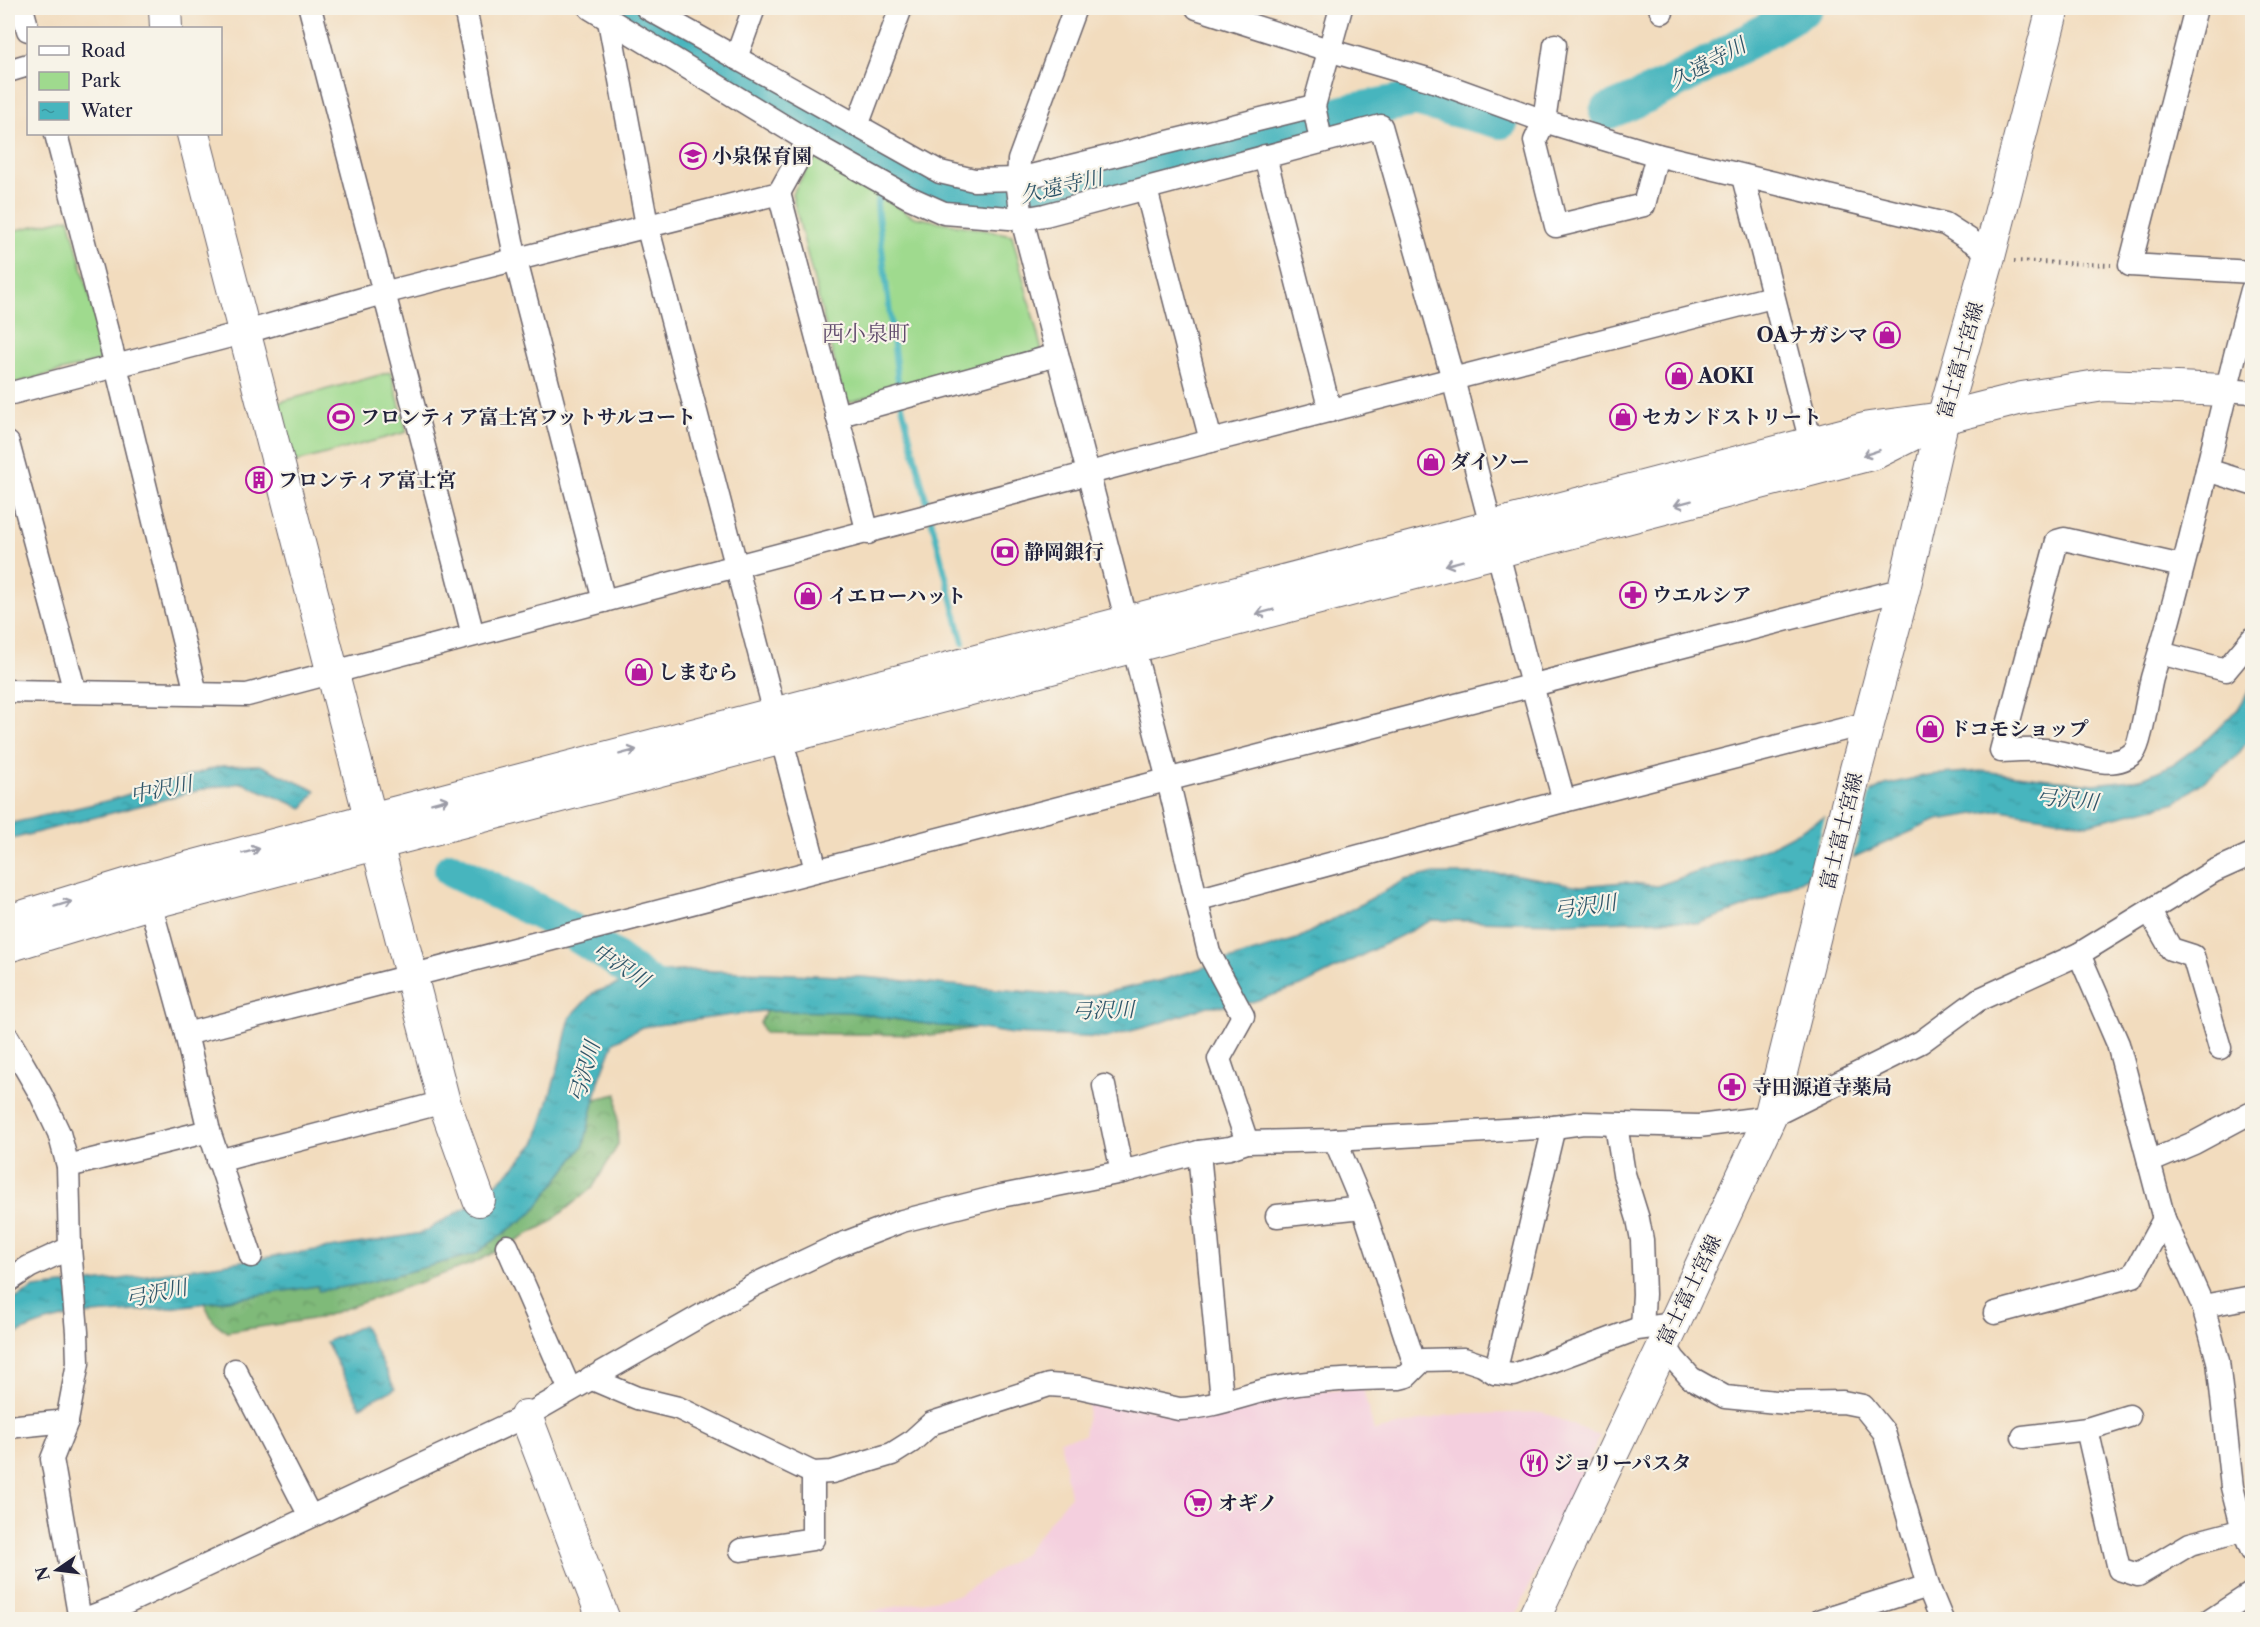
<svg xmlns="http://www.w3.org/2000/svg" width="2260" height="1627" font-family="'Libre Caslon Text','Noto Serif JP',serif">
<style>
.built{fill:#f4cfde}
.forest{fill:url(#forest-crowns);stroke:#506e5a;stroke-width:1.5}
.park{fill:#9fda8e;stroke:#607e64;stroke-width:1.5}
.water{fill:url(#water-ripples);stroke:#346c7c;stroke-width:1.5}
.pier{fill:#f2dcbe}
.lines{fill:none;stroke-linecap:round;stroke-linejoin:round}
.stream{stroke:#46b5be;stroke-width:6}
.river{stroke:#46b5be;stroke-width:36}
.street-casing{stroke:#6b6369;stroke-width:25}
.secondary-casing{stroke:#6b6369;stroke-width:34}
.path{stroke:#6b6369;stroke-width:4;stroke-dasharray:1.5 4.5;stroke-linecap:butt}
.street{stroke:#fff;stroke-width:22}
.secondary{stroke:#fff;stroke-width:32}
.oneway{stroke:#9c9ca7}
.labels{text-anchor:middle;dominant-baseline:central;stroke-width:4.5;stroke-linejoin:round;paint-order:stroke}
.poi-label{font-size:20px;font-weight:bold;fill:#22223b;stroke:#f7f3e8;text-anchor:start}
.street-label{font-size:20px;fill:#22223b;stroke:#f7f3e8}
.water-label{font-size:21px;font-style:italic;fill:#2f5569;stroke:#f7f3e8}
.quarter-label{font-size:22px;fill:#604b6c;stroke:#f7f3e8}
</style>
<defs>
<pattern id="forest-crowns" width="20" height="18" patternUnits="userSpaceOnUse" patternTransform="scale(1.5)"><rect width="20" height="18" fill="#7fba79"/><path d="M2 6a3 3 0 1 1 6 0M12 15a3 3 0 1 1 6 0" fill="none" stroke="#689764"/></pattern>
<pattern id="water-ripples" width="26" height="14" patternUnits="userSpaceOnUse" patternTransform="scale(1.5)"><rect width="26" height="14" fill="#46b5be"/><path d="M2 4q2-2 4 0t4 0M15 11q2-2 4 0t4 0" fill="none" stroke="#3a939c"/></pattern>
</defs>
<rect width="100%" height="100%" fill="#f7f3e8"/>
<filter id="ink" filterUnits="userSpaceOnUse"><feTurbulence type="fractalNoise" baseFrequency=".0167" numOctaves="2"/><feDisplacementMap in="SourceGraphic" scale="12" xChannelSelector="R" yChannelSelector="G"/><feConvolveMatrix kernelMatrix="1 2 1 2 8 2 1 2 1" color-interpolation-filters="sRGB"/></filter>
<filter id="wash" filterUnits="userSpaceOnUse"><feTurbulence type="fractalNoise" baseFrequency=".008" numOctaves="4" result="noise"/><feDisplacementMap in="SourceGraphic" scale="24" xChannelSelector="R" yChannelSelector="G"/><feGaussianBlur stdDeviation="1.35" result="paint"/><feColorMatrix in="noise" values="0 0 0 0 0 0 0 0 0 0 0 0 0 0 0 0 0 1.4 0 .05"/><feComposite in="paint" operator="in"/></filter>
<g filter="url(#wash)">
<rect width="100%" height="100%" fill="#f2dcbe"/>
<polygon class="built" points="1363,1388 1374,1431 1448,1415 1542,1412 1600,1436 1514,1619 824,1620 959,1595 1024,1553 1070,1496 1060,1440 1084,1435 1090,1398 1185,1416 1288,1392"/>
<g class="forest">
<polygon points="800,997 981,1027 933,1035 764,1033 760,1023 767,1009"/>
<polygon points="617,1094 618,1145 593,1187 549,1223 474,1263 319,1318 227,1332 213,1321 202,1298 454,1244 591,1100"/>
</g>
<g class="park">
<polygon points="815,156 914,217 1012,235 1042,351 845,403 792,194"/>
<polygon points="69,218 104,351 100,361 8,385 8,232"/>
<polygon points="391,372 407,432 292,463 276,403"/>
</g>
<g class="water">
<path d="M 2252,686 L 2252,736 L 2235,758 L 2176,802 L 2088,824 L 2001,810 L 1937,820 L 1800,881 L 1761,901 L 1698,924 L 1672,920 L 1558,923 L 1432,920 L 1301,986 L 1239,1006 L 1208,1006 L 1157,1024 L 1105,1038 L 1012,1034 L 976,1028 L 939,1026 L 849,1012 L 762,1011 L 642,1027 L 614,1042 L 599,1081 L 584,1145 L 532,1213 L 475,1254 L 362,1284 L 319,1291 L 317,1286 C 265,1294 212,1303 159,1309 C 106,1315 54,1310 8,1339 L 8,1303 L 34,1288 L 121,1279 L 376,1241 L 422,1233 L 479,1200 L 514,1167 L 536,1142 L 558,1068 L 570,1017 L 593,993 L 650,973 L 695,970 L 863,977 L 1085,997 L 1162,980 L 1297,939 L 1405,880 L 1430,874 L 1512,874 L 1580,886 L 1624,882 L 1657,886 L 1767,848 L 1885,785 L 1928,775 L 1981,771 L 2093,784 L 2140,779 L 2172,765 L 2206,740 L 2238,709 Z"/>
<polygon points="260,765 316,791 303,808 242,783 208,788 8,840 8,824 110,800 221,766"/>
<polygon points="363,1325 395,1389 360,1406 326,1342"/>
</g>
<polygon class="pier" points="1871,789 1852,861 1808,880 1826,814"/>
<g class="lines">
<g class="stream">
<polyline points="891,173 893,169"/>
<polyline points="882,191 877,203 878,215 900,398 963,643"/>
</g>
<g class="river">
<polyline points="623,8 693,44 782,102 921,185 954,195 998,199 1032,196 1348,112 1415,99 1501,121"/>
<path d="M 1607,112 C 1677,85 1740,46 1805,8"/>
<polyline points="452,870 551,918 614,958 652,987 682,995"/>
</g>
</g>
</g>
<g filter="url(#ink)">
<g class="lines">
<defs>
<g id="street">
<polyline points="22,8 28,30"/>
<polyline points="310,8 473,635"/>
<polyline points="465,8 516,261 604,601"/>
<polyline points="590,8 808,141 908,197 944,213 1022,219 1045,215 1381,126 1453,379 1532,685 1564,801"/>
<polyline points="647,8 940,172 974,180 1019,179 1314,106"/>
<polyline points="1075,8 1019,160 1018,188 1022,219 1168,780 1209,953 1243,1016 1219,1059 1247,1142"/>
<polyline points="1197,8 1328,50 1431,80 1544,121 1657,155 1945,224 1990,253"/>
<polyline points="1660,8 1662,12"/>
<polyline points="2196,8 2130,265 2252,272"/>
<polyline points="607,10 647,225 816,870"/>
<polyline points="1555,45 1544,121 1535,141 1556,226 1644,205 1657,155"/>
<polyline points="736,58 754,8"/>
<polyline points="8,71 28,65"/>
<polyline points="857,126 901,8"/>
<polyline points="56,134 116,366 196,693"/>
<polyline points="1321,141 1314,106 1341,8"/>
<polyline points="1265,156 1330,411"/>
<polyline points="1743,177 1811,443"/>
<polyline points="1146,189 1211,441"/>
<polyline points="779,193 868,533"/>
<polyline points="2225,390 2252,392"/>
<polyline points="8,394 246,332 383,293 779,193 808,141"/>
<polyline points="837,416 1057,355"/>
<polyline points="8,443 75,692"/>
<polyline points="2207,470 2252,484"/>
<path d="M 2182,566 L 2064,539 L 2057,541 L 2001,751 C 2016,750 2032,749 2046,750 C 2071,752 2113,774 2134,752 C 2141,744 2148,693 2152,678 C 2191,550 2217,419 2252,290"/>
<polyline points="2160,653 2226,670 2252,639"/>
<polyline points="8,691 247,695 1211,441 1772,297"/>
<polyline points="1196,900 1564,801 1868,723"/>
<polyline points="150,903 186,1034 209,1131 251,1256"/>
<polyline points="2150,912 2171,949 2193,956 2220,1048"/>
<polyline points="2079,954 2118,1044 2164,1219 2203,1306 2218,1361 2232,1487 2243,1530 2252,1551"/>
<polyline points="186,1034 1904,589"/>
<polyline points="8,1038 41,1095 59,1133 68,1166 70,1248 77,1332 78,1363 67,1421 52,1459 80,1620"/>
<polyline points="1104,1086 1122,1172"/>
<polyline points="1616,1125 1624,1174 1638,1219 1642,1240 1644,1294 1642,1328"/>
<polyline points="1335,1140 1363,1207 1415,1365"/>
<polyline points="1199,1152 1222,1400"/>
<polyline points="218,1161 444,1102"/>
<polyline points="2149,1162 2194,1143 2250,1113"/>
<polyline points="68,1166 209,1131"/>
<polyline points="1277,1216 1363,1207"/>
<polyline points="507,1246 570,1390"/>
<polyline points="8,1281 29,1267 70,1248"/>
<polyline points="2203,1306 2252,1297"/>
<polyline points="1995,1313 2133,1276 2164,1219"/>
<polyline points="1664,1343 1674,1359 1691,1378 1725,1397 1787,1403 1843,1402 1863,1406 1884,1432 1928,1586 1821,1620"/>
<polyline points="235,1370 310,1516"/>
<polyline points="1495,1373 1554,1127"/>
<path d="M 590,1378 L 637,1398 L 678,1408 L 813,1473 L 832,1472 L 892,1454 L 911,1442 L 932,1423 L 1049,1385 L 1079,1387 L 1179,1409 C 1210,1408 1240,1396 1270,1389 C 1311,1380 1356,1379 1399,1378 L 1407,1376 L 1423,1360 L 1464,1359 L 1482,1365 L 1495,1373 L 1514,1375 L 1637,1329 L 1674,1324"/>
<polyline points="8,1427 67,1421"/>
<polyline points="2087,1429 2119,1569 2138,1575 2190,1544 2243,1530"/>
<polyline points="2023,1437 2087,1429 2129,1416"/>
<polyline points="741,1550 813,1539 813,1473"/>
<polyline points="1928,1586 1942,1620"/>
<polyline points="82,1620 122,1605 526,1416 756,1284 832,1248 902,1221 1001,1196 1122,1172 1199,1152 1230,1148 1247,1142 1335,1140 1554,1127 1583,1123 1699,1126 1770,1117 1921,1042 1978,1000 2079,954 2214,871 2252,854"/>
<polyline points="2211,1620 2252,1593"/>
</g>
<g id="secondary">
<polyline points="165,8 166,28"/>
<polyline points="193,134 444,1102 479,1200"/>
<polyline points="8,921 142,880 371,819 1869,428 1943,418 2022,398 2104,385 2225,390"/>
<polyline points="8,946 150,903 1875,453 1921,430"/>
<polyline points="526,1416 604,1620"/>
<polyline points="1533,1620 1674,1324 1770,1117 1855,773 1904,589 1943,418 1990,253 2053,8"/>
</g>
</defs>
<use href="#street" class="street-casing"/>
<use href="#secondary" class="secondary-casing"/>
<polyline class="path" points="2014,261 2111,265"/>
<use href="#street" class="street"/>
<use href="#secondary" class="secondary"/>
</g>
<defs><path id="oneway-shaft" d="M-6 0H5M1.5-3L5.5 0L1.5 3" fill="none" stroke-width="1.6" stroke-linecap="round" stroke-linejoin="round" transform="scale(1.5)"/></defs>
<g class="oneway">
<use href="#oneway-shaft" transform="translate(1871 453) rotate(161)"/>
<use href="#oneway-shaft" transform="translate(1683 503) rotate(165)"/>
<use href="#oneway-shaft" transform="translate(1454 563) rotate(165)"/>
<use href="#oneway-shaft" transform="translate(1265 612) rotate(165)"/>
<use href="#oneway-shaft" transform="translate(628 752) rotate(-15)"/>
<use href="#oneway-shaft" transform="translate(440 801) rotate(-15)"/>
<use href="#oneway-shaft" transform="translate(251 851) rotate(-15)"/>
<use href="#oneway-shaft" transform="translate(63 904) rotate(-17)"/>
</g>
</g>
<defs>
<symbol id="school-ring" viewBox="-11 -11 22 22"><circle r="9.5" fill="#f7f3e8" stroke="#b5179e" stroke-width="1.5"/><path d="M0-5L7-2L0 1L-7-2ZM-4 1L0 2.5L4 1V4Q0 6-4 4Z" fill="#b5179e"/></symbol>
<symbol id="shop-ring" viewBox="-11 -11 22 22"><circle r="9.5" fill="#f7f3e8" stroke="#b5179e" stroke-width="1.5"/><path d="M-5-2.5h2.3a2.7 3.5 0 0 1 5.4 0H5L5.5 6h-11ZM-1.5-2.5h3a1.5 2.3 0 0 0-3 0Z" fill="#b5179e"/></symbol>
<symbol id="stadium-ring" viewBox="-11 -11 22 22"><circle r="9.5" fill="#f7f3e8" stroke="#b5179e" stroke-width="1.5"/><path d="M0-5a6.5 5 0 1 0 0 10a6.5 5 0 1 0 0-10ZM-3.5-1.8h7v3.6h-7Z" fill="#b5179e"/></symbol>
<symbol id="building-ring" viewBox="-11 -11 22 22"><circle r="9.5" fill="#f7f3e8" stroke="#b5179e" stroke-width="1.5"/><path d="M-4-6H4V6H1V3H-1V6H-4ZM-2.5-4.3h1.7v1.8h-1.7ZM.8-4.3h1.7v1.8H.8ZM-2.5-1h1.7V.8h-1.7ZM.8-1h1.7V.8H.8Z" fill="#b5179e"/></symbol>
<symbol id="bank-ring" viewBox="-11 -11 22 22"><circle r="9.5" fill="#f7f3e8" stroke="#b5179e" stroke-width="1.5"/><path d="M-6-4H6V4H-6ZM0-2.3a2.3 2.3 0 1 0 0 4.6a2.3 2.3 0 1 0 0-4.6Z" fill="#b5179e"/></symbol>
<symbol id="pharmacy-ring" viewBox="-11 -11 22 22"><circle r="9.5" fill="#f7f3e8" stroke="#b5179e" stroke-width="1.5"/><path d="M-2-6h4v4h4v4h-4v4h-4v-4h-4v-4h4Z" fill="#b5179e"/></symbol>
<symbol id="restaurant-ring" viewBox="-11 -11 22 22"><circle r="9.5" fill="#f7f3e8" stroke="#b5179e" stroke-width="1.5"/><path d="M-5-6h1v4h1v-4h1v4h1v-4h1v5L-1.5 .5V6h-2V.5L-5-1ZM5-6V6H3V1.5H1.5Q1.5-4 5-6Z" fill="#b5179e"/></symbol>
<symbol id="supermarket-ring" viewBox="-11 -11 22 22"><circle r="9.5" fill="#f7f3e8" stroke="#b5179e" stroke-width="1.5"/><path d="M-6-5.5h2.5l.6 2H6L4.5 2H-2.5L-4.4-4H-6ZM-1.5 3.2a1.3 1.3 0 1 0 .1 0ZM3 3.2a1.3 1.3 0 1 0 .1 0Z" fill="#b5179e"/></symbol>
</defs>
<g fill-rule="evenodd">
<use href="#school-ring" x="678" y="141" width="30" height="30"/>
<use href="#shop-ring" x="1872" y="320" width="30" height="30"/>
<use href="#shop-ring" x="1664" y="361" width="30" height="30"/>
<use href="#stadium-ring" x="326" y="402" width="30" height="30"/>
<use href="#shop-ring" x="1608" y="402" width="30" height="30"/>
<use href="#shop-ring" x="1416" y="447" width="30" height="30"/>
<use href="#building-ring" x="244" y="465" width="30" height="30"/>
<use href="#bank-ring" x="990" y="537" width="30" height="30"/>
<use href="#pharmacy-ring" x="1618" y="580" width="30" height="30"/>
<use href="#shop-ring" x="793" y="581" width="30" height="30"/>
<use href="#shop-ring" x="624" y="657" width="30" height="30"/>
<use href="#shop-ring" x="1915" y="714" width="30" height="30"/>
<use href="#pharmacy-ring" x="1717" y="1072" width="30" height="30"/>
<use href="#restaurant-ring" x="1519" y="1448" width="30" height="30"/>
<use href="#supermarket-ring" x="1183" y="1488" width="30" height="30"/>
</g>
<g class="labels">
<g class="poi-label">
<text x="712" y="156">小泉保育園</text>
<text x="1868" y="335" text-anchor="end">OAナガシマ</text>
<text x="1698" y="376">AOKI</text>
<text x="360" y="417">フロンティア富士宮フットサルコート</text>
<text x="1642" y="417">セカンドストリート</text>
<text x="1450" y="462">ダイソー</text>
<text x="278" y="480">フロンティア富士宮</text>
<text x="1024" y="552">静岡銀行</text>
<text x="1652" y="595">ウエルシア</text>
<text x="828" y="596">イエローハット</text>
<text x="658" y="672">しまむら</text>
<text x="1950" y="729">ドコモショップ</text>
<text x="1752" y="1087">寺田源道寺薬局</text>
<text x="1553" y="1463">ジョリーパスタ</text>
<text x="1218" y="1503">オギノ</text>
</g>
<g class="street-label">
<text transform="translate(1960 360) rotate(-74)">富士富士宮線</text>
<text transform="translate(1841 831) rotate(-76)">富士富士宮線</text>
<text transform="translate(1689 1290) rotate(-64)">富士富士宮線</text>
</g>
<g class="water-label">
<text transform="translate(1707 63) rotate(-28)">久遠寺川</text>
<text transform="translate(1061 186) rotate(-13)">久遠寺川</text>
<text transform="translate(161 789) rotate(-11)">中沢川</text>
<text transform="translate(2067 799) rotate(6)">弓沢川</text>
<text transform="translate(1585 906) rotate(-8)">弓沢川</text>
<text transform="translate(621 965) rotate(33)">中沢川</text>
<text transform="translate(1103 1010) rotate(-2)">弓沢川</text>
<text transform="translate(584 1072) rotate(-74)">弓沢川</text>
<text transform="translate(156 1293) rotate(-12)">弓沢川</text>
</g>
<g class="quarter-label">
<text x="866" y="333">西小泉町</text>
</g>
</g>
<rect width="2260" height="1627" fill="none" stroke="#f7f3e8" stroke-width="30"/>
<rect x="27" y="27" width="195" height="108" fill="#f7f3e8" stroke="#a29fa3" stroke-width="1.5"/>
<rect x="39" y="46" width="30" height="9" fill="#ffffff" stroke="#a29fa3" stroke-width="1.5"/>
<text x="81" y="57" font-size="18" fill="#22223b">Road</text>
<rect x="39" y="72" width="30" height="18" fill="#9fda8e" stroke="#a29fa3" stroke-width="1.5"/>
<text x="81" y="87" font-size="18" fill="#22223b">Park</text>
<rect x="39" y="102" width="30" height="18" fill="url(#water-ripples)" stroke="#a29fa3" stroke-width="1.5"/>
<text x="81" y="117" font-size="18" fill="#22223b">Water</text>
<g transform="translate(57 1570) rotate(256)" stroke="#f7f3e8" stroke-width="4.5" paint-order="stroke">
<path d="M0-4.5L10 22L0 15L-10 22Z" fill="#22223b"/>
<text y="-9" font-size="16" font-weight="bold" text-anchor="middle" fill="#22223b">N</text>
</g>
</svg>
